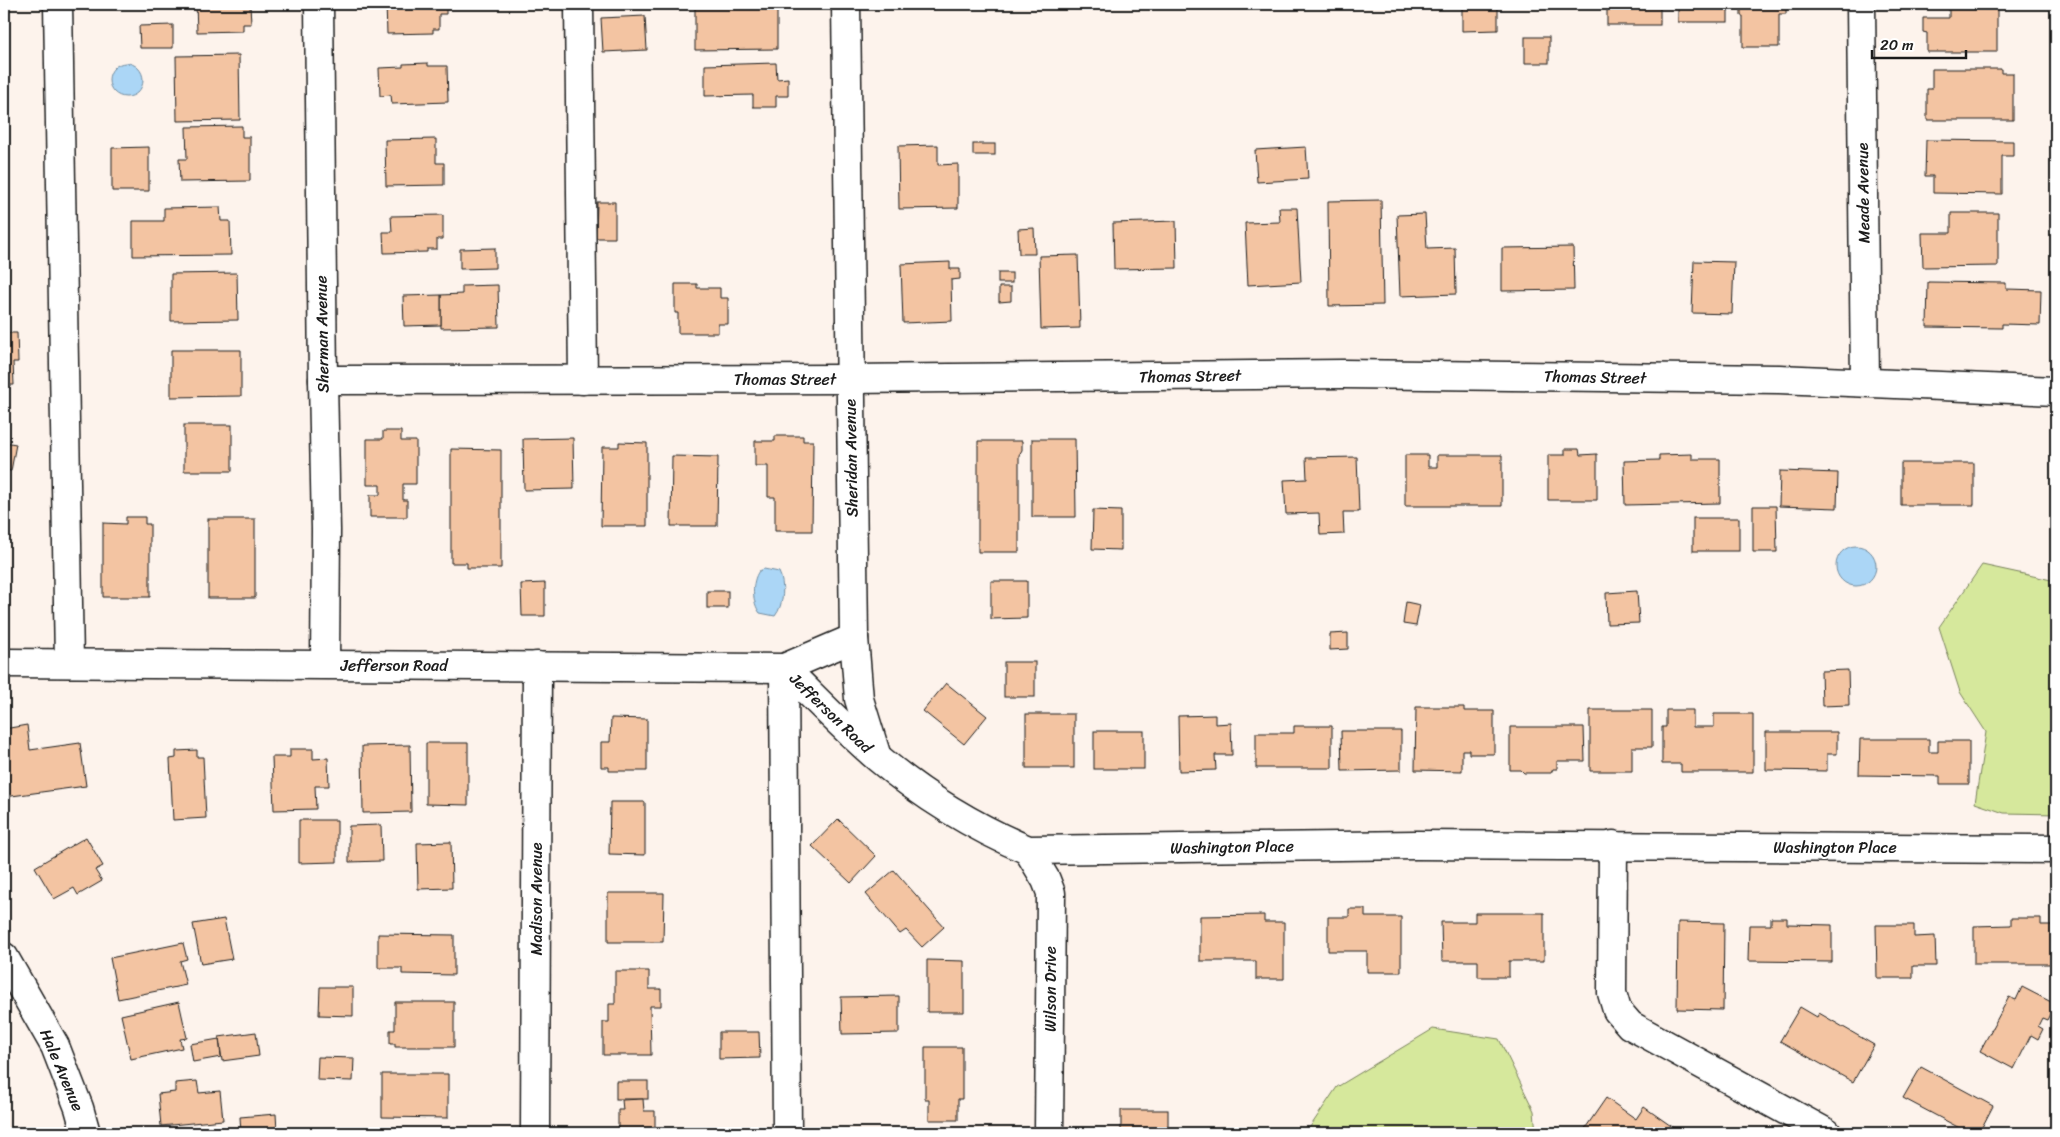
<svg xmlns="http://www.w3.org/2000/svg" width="2060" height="1137" font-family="Sriracha,sans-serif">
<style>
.green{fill:#d6e89c;stroke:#79825c}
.water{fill:#abd6f6;stroke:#728c9f}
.building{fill:#f3c4a2;stroke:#1c1c1c}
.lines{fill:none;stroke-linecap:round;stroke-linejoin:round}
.minor-casing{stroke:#1c1c1c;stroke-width:31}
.minor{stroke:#fff;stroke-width:28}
.labels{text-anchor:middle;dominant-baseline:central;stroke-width:4;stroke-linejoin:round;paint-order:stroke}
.street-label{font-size:16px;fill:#1c1c1c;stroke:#fff}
</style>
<rect width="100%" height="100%" fill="#fdf3ec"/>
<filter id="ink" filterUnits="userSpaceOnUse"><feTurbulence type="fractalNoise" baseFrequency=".02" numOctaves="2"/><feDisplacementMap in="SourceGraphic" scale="10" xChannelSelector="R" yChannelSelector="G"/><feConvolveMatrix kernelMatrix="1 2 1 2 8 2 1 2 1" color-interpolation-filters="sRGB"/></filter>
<g filter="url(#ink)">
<g class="green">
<polygon points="1982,565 2056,581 2056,814 2004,813 1975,803 1986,732 1960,692 1939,627"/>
<polygon points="1433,1029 1499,1039 1534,1111 1536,1133 1306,1133 1337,1087"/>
</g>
<g class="water">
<circle cx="126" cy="80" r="17"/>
<circle cx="1856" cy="566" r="20"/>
<path d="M 764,569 L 779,572 C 785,584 784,605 775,616 L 760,613 C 752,603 751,582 759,571 Z"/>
</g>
<g class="building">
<polygon points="196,4 250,5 251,24 243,24 243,31 197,32"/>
<polygon points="386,4 446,4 446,14 439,14 439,29 433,29 433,33 387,34"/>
<polygon points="713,4 777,5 777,49 695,50 695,6 713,6"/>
<polygon points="1462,4 1498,4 1498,30 1462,31"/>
<rect x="1607" y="4" width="53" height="21"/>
<rect x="1678" y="4" width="50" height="18"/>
<polygon points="1741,4 1786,4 1786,14 1779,14 1779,47 1743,47 1743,16 1741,16"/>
<polygon points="1949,4 1997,4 1997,52 1927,52 1927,33 1923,32 1923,18 1949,18"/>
<polygon points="645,16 647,50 603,52 601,18"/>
<polygon points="173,25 173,48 140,48 139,26"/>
<rect x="1525" y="37" width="24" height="26"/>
<polygon points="239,55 240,120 177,121 176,56"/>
<polygon points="428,63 428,66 447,66 448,102 392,104 391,95 380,96 379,68 403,67 403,64"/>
<polygon points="776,63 777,79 788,78 788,96 776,96 776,107 753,107 753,95 705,96 705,65"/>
<polygon points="1932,69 2001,69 2001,73 2013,73 2013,120 1927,120 1927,89 1932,89"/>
<polygon points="242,126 242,137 250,137 250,181 180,182 179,159 187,159 186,127"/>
<polygon points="436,139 436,163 444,163 444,185 386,186 385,140"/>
<polygon points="1926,140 2013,141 2013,156 2002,156 2002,194 1933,193 1933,176 1925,176"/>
<rect x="973" y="144" width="22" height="11"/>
<polygon points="938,145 938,165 958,164 958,208 899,209 898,146"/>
<polygon points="149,147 149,191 112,191 112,148"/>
<polygon points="1306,147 1308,179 1257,182 1255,150"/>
<polygon points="1381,200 1383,305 1329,306 1328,201"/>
<polygon points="597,202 615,202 615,238 596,238"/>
<polygon points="220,207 221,221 230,221 231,255 133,256 133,221 164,221 164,208"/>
<polygon points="1279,208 1297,208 1301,282 1248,285 1245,223 1280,222"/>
<polygon points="1951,213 1998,213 1998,266 1923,267 1922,233 1951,233"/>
<polygon points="1425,214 1427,249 1455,248 1456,294 1400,296 1397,215"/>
<polygon points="443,215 443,239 437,239 437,249 427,249 427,252 384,253 383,232 392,232 391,216"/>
<polygon points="4,219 6,219 8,264 4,265"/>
<polygon points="1176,221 1177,268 1114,269 1113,223"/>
<polygon points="1034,228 1035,254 1019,254 1018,229"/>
<polygon points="1573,247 1574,290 1502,291 1502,248"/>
<polygon points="495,248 495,268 460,269 460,249"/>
<polygon points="1078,255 1080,328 1041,329 1039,256"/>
<polygon points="1694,261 1734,262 1732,314 1692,313"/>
<polygon points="950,262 950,269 960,269 960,279 951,280 952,321 903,323 901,264"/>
<polygon points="237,273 238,320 171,321 171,274"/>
<rect x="998" y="273" width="14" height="10"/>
<polygon points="1928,282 2006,283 2006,289 2041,290 2040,325 2002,324 2002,328 1927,327"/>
<polygon points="675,284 697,284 697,288 720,288 720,298 728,298 728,324 718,324 718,333 678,333 678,313 675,313"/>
<polygon points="498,285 499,327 441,328 441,295 462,294 462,286"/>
<polygon points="999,287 1011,287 1011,301 999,302"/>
<polygon points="441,295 441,325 404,326 403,296"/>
<polygon points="4,333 17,333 18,362 13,362 14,385 4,385"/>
<polygon points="171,350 241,350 241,396 171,397"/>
<rect x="184" y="425" width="48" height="46"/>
<polygon points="383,431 401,431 401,441 416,441 416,484 403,484 403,500 407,500 407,517 370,517 370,495 380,495 380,485 367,485 367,439 383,439"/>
<polygon points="775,436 803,436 803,441 813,441 812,531 775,531 775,497 768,497 768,466 755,466 755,441 775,441"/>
<polygon points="573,438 574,489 524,490 523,439"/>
<polygon points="1032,439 1075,439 1076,517 1032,517"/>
<polygon points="978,441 1022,441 1022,450 1019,455 1019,552 978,552"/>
<polygon points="4,442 16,444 11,471 4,470"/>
<polygon points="619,442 647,443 647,526 601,526 602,447 619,447"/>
<polygon points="451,449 501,450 501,568 467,568 467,563 451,563"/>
<polygon points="1565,449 1579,449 1580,455 1597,454 1597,500 1548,500 1548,455 1565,455"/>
<polygon points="1692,454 1692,459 1720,459 1720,503 1625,505 1624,461 1659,460 1659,455"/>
<polygon points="1405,455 1428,455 1428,467 1437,467 1437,455 1502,455 1502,506 1405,506"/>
<polygon points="672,456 718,457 717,526 671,526"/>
<polygon points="1357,457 1359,512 1343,512 1344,534 1320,535 1319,513 1286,514 1284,480 1307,479 1306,458"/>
<rect x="1901" y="463" width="73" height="42"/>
<polygon points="1780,471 1838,473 1837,508 1779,506"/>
<polygon points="1753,506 1776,506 1777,552 1753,552"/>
<polygon points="1093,510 1121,511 1121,550 1092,549"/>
<polygon points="126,517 145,517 145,524 150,524 150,597 103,597 103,523 126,524"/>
<rect x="1693" y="518" width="46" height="33"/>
<rect x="208" y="519" width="47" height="79"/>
<polygon points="991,581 1027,581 1027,618 991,619"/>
<polygon points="545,583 545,616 522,616 521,584"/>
<rect x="707" y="591" width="21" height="17"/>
<polygon points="1637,591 1639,623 1607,624 1606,593"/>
<polygon points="1406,602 1420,605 1416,626 1403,624"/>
<polygon points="1348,633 1348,649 1330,650 1330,634"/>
<rect x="1004" y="662" width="31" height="35"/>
<polygon points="1848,670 1849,705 1822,706 1821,671"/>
<polygon points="946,683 987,716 964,744 923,711"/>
<polygon points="1416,707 1464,707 1464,711 1494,711 1494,754 1469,754 1469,750 1462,750 1462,771 1415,770"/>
<polygon points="1590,710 1652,710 1652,747 1632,747 1632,771 1590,771"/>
<polygon points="1666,710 1693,710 1693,727 1714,727 1714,714 1753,714 1753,772 1681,772 1681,764 1662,764 1662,727 1666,727"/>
<rect x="1026" y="714" width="48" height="54"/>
<polygon points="1215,715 1215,724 1231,723 1232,755 1215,755 1216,770 1179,771 1178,716"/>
<polygon points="611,718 647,719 647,771 609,771 609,767 601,767 601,742 610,742"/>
<polygon points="27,725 30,750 80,743 86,786 4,797 4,729"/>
<polygon points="1294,726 1332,726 1332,768 1256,768 1256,733 1294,733"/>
<polygon points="1510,727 1584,727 1585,761 1557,761 1557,769 1553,769 1551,773 1524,773 1521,770 1510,770"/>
<rect x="1094" y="731" width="50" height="38"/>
<polygon points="1341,731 1401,731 1401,770 1342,771"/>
<polygon points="1766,732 1837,732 1837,754 1827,754 1827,771 1766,770"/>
<polygon points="1860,739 1929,739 1929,752 1938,752 1938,741 1969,741 1969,784 1940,784 1940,776 1859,775"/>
<polygon points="426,743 468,743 468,805 426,804"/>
<polygon points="410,745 411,812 363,813 362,746"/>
<polygon points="290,749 313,749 313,759 328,758 329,786 315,786 316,809 274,810 272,757 290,757"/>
<polygon points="197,750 197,757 203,757 206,818 173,820 170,759 176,758 176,751"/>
<polygon points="610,802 645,802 645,855 609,854"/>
<polygon points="838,819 876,856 851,883 812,846"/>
<polygon points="299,820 337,820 337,862 299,863"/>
<polygon points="381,825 382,861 349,862 349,826"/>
<polygon points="86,837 103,866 95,870 102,881 78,895 74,888 54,899 35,867"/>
<polygon points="451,842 452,888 418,889 417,843"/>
<polygon points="894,870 944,927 922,947 906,930 900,934 866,894"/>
<polygon points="608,893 664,893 663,942 608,942"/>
<polygon points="1349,909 1365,909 1365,917 1401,917 1401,972 1367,972 1367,951 1328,951 1328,917 1349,917"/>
<polygon points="1475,913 1544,913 1544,961 1509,961 1509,977 1478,977 1478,961 1442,961 1441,922 1475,922"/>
<polygon points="1264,915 1264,922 1284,922 1284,979 1256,979 1256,961 1200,961 1200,916"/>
<polygon points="1771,918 1787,918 1787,924 1832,925 1832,962 1748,961 1749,925 1771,925"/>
<polygon points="2011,918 2041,918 2041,925 2056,925 2056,964 1974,964 1974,926 2011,925"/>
<polygon points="224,919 232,959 201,964 193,924"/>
<polygon points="1678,922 1724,923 1723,1010 1677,1009"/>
<polygon points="1876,925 1914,925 1914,937 1935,936 1936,966 1913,966 1913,978 1877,978"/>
<polygon points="378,934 454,935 454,975 402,974 402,968 378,968"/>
<polygon points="183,943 187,959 180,961 186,985 118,999 110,958"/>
<polygon points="927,960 964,961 964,1012 927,1012"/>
<polygon points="615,971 649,971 649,989 661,989 661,1006 650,1006 651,1055 603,1055 603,1022 609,1022 609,1004 615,1004"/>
<polygon points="320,987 353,987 353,1016 319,1015"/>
<polygon points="2022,987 2055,1004 2047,1020 2042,1018 2038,1026 2043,1029 2038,1039 2031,1035 2014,1069 1980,1051 2009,997 2016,1000"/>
<polygon points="899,996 899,1033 842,1034 841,997"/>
<polygon points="179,1002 187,1038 180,1039 182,1048 131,1059 121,1015"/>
<polygon points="395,1002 454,1002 454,1047 395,1047 395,1044 390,1044 390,1030 395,1030"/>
<polygon points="1800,1007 1817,1017 1819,1013 1874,1045 1853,1082 1780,1041"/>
<polygon points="256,1032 259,1056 222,1061 219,1037"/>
<polygon points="719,1032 759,1032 760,1058 719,1059"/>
<polygon points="219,1039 221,1057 193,1062 190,1044"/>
<polygon points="925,1047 962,1047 962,1099 958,1099 958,1120 929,1120 929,1099 925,1099"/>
<polygon points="318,1057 354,1058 353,1081 317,1080"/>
<polygon points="1921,1067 1993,1106 1979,1133 1969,1133 1903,1098"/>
<polygon points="382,1074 448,1074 448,1118 382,1117"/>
<polygon points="197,1081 199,1093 220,1091 223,1120 161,1126 158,1094 175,1092 175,1083"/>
<rect x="616" y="1081" width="32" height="18"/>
<polygon points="1606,1098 1636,1119 1644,1107 1674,1128 1671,1133 1589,1133 1584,1130"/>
<polygon points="643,1099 644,1111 655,1111 655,1133 603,1133 603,1129 618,1129 618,1110 623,1110 622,1100"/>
<rect x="1121" y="1110" width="47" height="23"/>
<polygon points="276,1114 277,1131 241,1133 240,1117"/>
</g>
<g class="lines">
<defs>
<g id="minor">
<polyline points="58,4 69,663"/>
<polyline points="319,4 323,380 326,530 325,664"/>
<polyline points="579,4 583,380"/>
<polyline points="846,4 854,638 859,699 876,754"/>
<polyline points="1861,4 1865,382"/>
<polyline points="323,380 850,379 1343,374 1779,379 2056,391"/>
<polyline points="4,663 784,668 854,638"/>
<path d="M 784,668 C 815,698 845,730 878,758 C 923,796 974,827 1028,850 L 1416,845 L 2056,849"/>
<polyline points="784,668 787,1133"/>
<polyline points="1613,845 1612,993 1617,1010 1630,1025 1827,1133"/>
<polyline points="1028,850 1046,880 1051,893 1049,1133"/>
<polyline points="4,957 55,1046 79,1108 86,1133"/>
<polyline points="535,1133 537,666"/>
</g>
</defs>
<use href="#minor" class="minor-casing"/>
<use href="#minor" class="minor"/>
</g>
</g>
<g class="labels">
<g class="street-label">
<text transform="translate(1863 193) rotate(-91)">Meade Avenue</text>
<text transform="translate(322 334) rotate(-91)">Sherman Avenue</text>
<text transform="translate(1190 376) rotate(-1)">Thomas Street</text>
<text transform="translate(1595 377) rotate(1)">Thomas Street</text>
<text x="785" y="379">Thomas Street</text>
<text transform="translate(851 458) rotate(-91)">Sheridan Avenue</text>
<text x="394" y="665">Jefferson Road</text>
<text transform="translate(831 713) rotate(44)">Jefferson Road</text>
<text transform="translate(1232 847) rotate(-1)">Washington Place</text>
<text x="1835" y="847">Washington Place</text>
<text transform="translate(536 899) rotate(-90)">Madison Avenue</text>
<text transform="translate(1050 989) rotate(-90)">Wilson Drive</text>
<text transform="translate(62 1070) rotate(67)">Hale Avenue</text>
</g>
</g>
<rect width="2060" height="1137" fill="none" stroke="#fff" stroke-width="20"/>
<rect x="10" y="10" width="2040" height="1117" fill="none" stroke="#1c1c1c" stroke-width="2" filter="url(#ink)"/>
<path d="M1872 50v8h94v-8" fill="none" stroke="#1c1c1c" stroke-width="2.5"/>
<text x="1880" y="50" font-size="15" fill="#1c1c1c" stroke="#ffffff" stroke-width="4" paint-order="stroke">20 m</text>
</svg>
